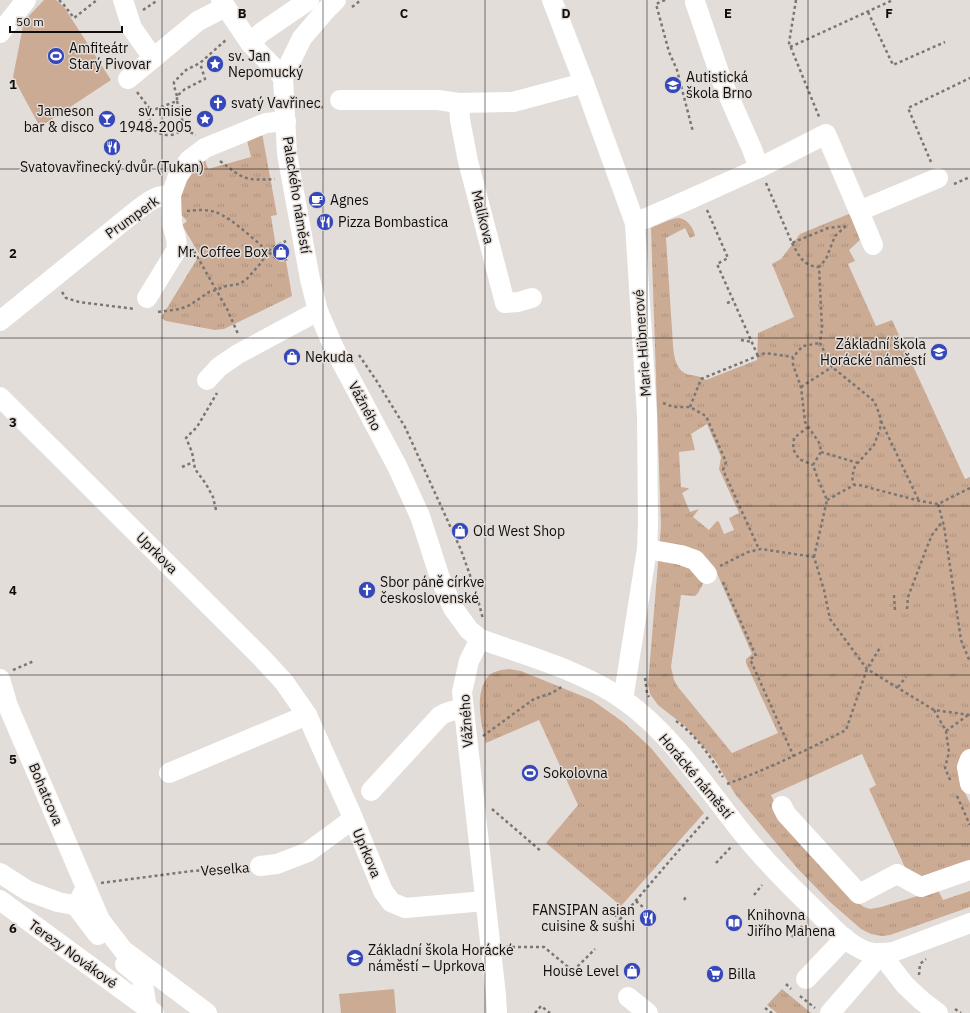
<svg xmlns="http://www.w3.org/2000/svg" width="970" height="1013" font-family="'IBM Plex Sans',sans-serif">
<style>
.grass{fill:url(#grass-tufts);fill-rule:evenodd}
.garden{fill:#cbab94}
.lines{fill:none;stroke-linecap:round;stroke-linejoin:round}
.path{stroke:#7a7673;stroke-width:2.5;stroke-dasharray:3 3;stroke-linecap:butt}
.minor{stroke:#fff;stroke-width:20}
.grid{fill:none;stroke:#0f0d0b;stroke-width:1;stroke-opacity:0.55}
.labels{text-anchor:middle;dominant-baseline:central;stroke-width:3;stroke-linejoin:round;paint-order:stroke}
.poi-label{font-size:14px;fill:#0f0d0b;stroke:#e3ddd9;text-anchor:start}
.street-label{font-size:14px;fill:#0f0d0b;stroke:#e3ddd9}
.grid-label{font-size:13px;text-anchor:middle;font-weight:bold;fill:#0f0d0b;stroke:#e3ddd9;stroke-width:3;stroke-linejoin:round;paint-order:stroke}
</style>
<defs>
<pattern id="grass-tufts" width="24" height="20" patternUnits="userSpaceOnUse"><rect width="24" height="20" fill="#cbab94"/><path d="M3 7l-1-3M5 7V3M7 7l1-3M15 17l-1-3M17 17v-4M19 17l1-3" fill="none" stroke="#ad927e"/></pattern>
</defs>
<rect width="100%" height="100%" fill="#e3ddd9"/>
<g class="grass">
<polygon points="262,133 277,215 271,216 278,260 279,262 286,261 292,296 224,329 215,330 166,321 161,318 197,259 201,257 182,225 187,221 178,211 176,211 185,178 204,157 208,169 251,157 246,136"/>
<path d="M 856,211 L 862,228 L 860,240 L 849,250 L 855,261 L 848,264 L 876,326 L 892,320 L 965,479 L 970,477 L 970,750 L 959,780 L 970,803 L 970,864 L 915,879 L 908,874 L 869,789 L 876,785 L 862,754 L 771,795 L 781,817 L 857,902 L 864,907 L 870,909 L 881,907 L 938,890 L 943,900 L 970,891 L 970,907 L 890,935 L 882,936 L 871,934 L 861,929 L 830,902 L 798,869 L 735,794 L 715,760 L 686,727 L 658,705 L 650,694 L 648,685 L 661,526 L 651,228 C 658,225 672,218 679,218 C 687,219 694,228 695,236 L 690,238 L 685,228 L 666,238 L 673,345 C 674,357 676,373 691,375 C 697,376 700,376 706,380 L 757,360 L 758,333 L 794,317 L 772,264 L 781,259 L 800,234 ZM 707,424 L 721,457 L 719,469 L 739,513 L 729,518 L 734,530 L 724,534 L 719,522 L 717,521 L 709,530 L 693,517 L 699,509 L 690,512 L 682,493 L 689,489 L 688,488 L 681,487 L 679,452 L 695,450 L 691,434 ZM 716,571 L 752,654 L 746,659 L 746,663 L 778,733 L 732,753 L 678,687 L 674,680 L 671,667 L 681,595 L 695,596 L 698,593 L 704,582 Z"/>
<path d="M 509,669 L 521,671 L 592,700 L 623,722 L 651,748 L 704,813 L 621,906 L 546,843 L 578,805 L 539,720 L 486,743 C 481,724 475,697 486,679 C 491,671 501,670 509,669 Z"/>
<polygon points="782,989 811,1013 777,1013 767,1005"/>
</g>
<g class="garden">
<polygon points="44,0 56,0 64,7 111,80 40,127 13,77 24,21"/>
<polygon points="394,989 396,1013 341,1013 339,994"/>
</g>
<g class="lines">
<g class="path">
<polyline points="59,0 64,5 74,18 97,0"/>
<polyline points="665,0 656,4 669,52 677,70 693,132"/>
<polyline points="796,0 789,43 820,119"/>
<polyline points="352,7 361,0"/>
<polyline points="143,10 158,0"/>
<polyline points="868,12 893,65 945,42"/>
<polyline points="790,47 893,0"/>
<polyline points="137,92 150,109"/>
<polyline points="177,96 174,86 174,82 186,70 200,63 227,39"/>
<polyline points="177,101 185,130 196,135"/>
<polyline points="302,108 325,107"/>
<path d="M 185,130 C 180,131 174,135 170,135 C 152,135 148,124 150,109 L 156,109 L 177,101 L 177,96 L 185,89 L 205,79 L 200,63"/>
<path d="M 220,161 C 244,179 244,181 275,179"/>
<polyline points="931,162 908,108 970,78"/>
<polyline points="766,183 792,243 828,228 845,226"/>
<polyline points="954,184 970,177"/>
<polyline points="707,210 728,258 717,264 758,356"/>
<path d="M 187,211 C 196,210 206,209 215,212 C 232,217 263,248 278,260 L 289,259"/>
<polyline points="846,226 835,236 826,259 819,267 822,328 820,343 832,367 874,401 879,413 881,420 880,429 874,445 855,466 852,477 854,485"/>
<path d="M 792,243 C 799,256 803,266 819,267"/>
<polyline points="194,251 227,309 238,334"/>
<polyline points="62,292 66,298 79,302 135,309"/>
<polyline points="727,303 733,301"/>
<polyline points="158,312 180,309 190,305 209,292 216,290 226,286 239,284 246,280 260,264 271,248 286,241"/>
<polyline points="741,340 752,342"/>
<polyline points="359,355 376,380 405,427 461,550 476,592 483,619"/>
<polyline points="801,387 832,367"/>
<polyline points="663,403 674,407 690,407 706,416 726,462 723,470 759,549"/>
<polyline points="690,407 701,379 765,353 793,357"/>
<polyline points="881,421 919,501"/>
<polyline points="808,427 794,438 793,449 799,459 813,465"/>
<polyline points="821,452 858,463"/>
<polyline points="182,467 193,462"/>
<polyline points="970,488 938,504 944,526 961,640 970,662"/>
<polyline points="827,500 854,485 859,485 920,501 938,504"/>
<polyline points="216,510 213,497 206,484 195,469 192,452 186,438 197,427 217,393"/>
<polyline points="814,557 827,500 818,479 813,465 821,452 820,444 805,422 801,387 793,365 793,357 803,346 820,343"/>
<polyline points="720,566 748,552 761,549 814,557 824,590 830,619 867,669 934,710 970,715"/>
<polyline points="723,582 756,656 750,659 794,757"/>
<polyline points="894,595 895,611"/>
<polyline points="907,609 908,597 927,547 932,535 942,522"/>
<polyline points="13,670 34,661"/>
<polyline points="645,678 647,693 649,697"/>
<polyline points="898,687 906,677"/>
<polyline points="934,710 946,731 949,752 945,768 951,782"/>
<path d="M 676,721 C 696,735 710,756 723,777"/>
<polyline points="946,731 968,715"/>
<polyline points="483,736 534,699 552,693 563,686"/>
<path d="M 727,784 C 768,769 807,750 846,730 L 867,669 L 881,646"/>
<polyline points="957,796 970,825"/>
<polyline points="492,809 542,852"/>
<polyline points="716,863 732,846"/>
<polyline points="101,883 192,871 244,867"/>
<polyline points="754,895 762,885"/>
<polyline points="684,900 687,895"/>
<polyline points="636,901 644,908"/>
<polyline points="605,907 620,919"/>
<polyline points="616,924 673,857 709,816"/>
<polyline points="792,937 804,924"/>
<polyline points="506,947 544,947 573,971"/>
<polyline points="569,975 595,949"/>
<polyline points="919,975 920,964 926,959"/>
<polyline points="786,984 791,989"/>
<polyline points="800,996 815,1008"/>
<polyline points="765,1008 772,1013"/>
<polyline points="955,1009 961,1013"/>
<polyline points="535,1013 541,1006 550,1013"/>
</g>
<g class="minor">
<polyline points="123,0 132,28 153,58"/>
<polyline points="221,0 250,43 283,77"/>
<path d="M 336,0 L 325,11 L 302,38 L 283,77 L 287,154 L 310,279 L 318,311 L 334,348 L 397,466 L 420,516 L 440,578 L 453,608 L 469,630 L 480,639 C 527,656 583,671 624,700 C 673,735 707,789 744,835 C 766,862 790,886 815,910 C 829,923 844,942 863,950 C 872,955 883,953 893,952 L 970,923"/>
<polyline points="552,0 584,83 635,223 647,416 648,524 647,549 623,700"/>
<polyline points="0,33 26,0"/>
<polyline points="250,43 262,32 309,0"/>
<polyline points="128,79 198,21 225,7"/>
<polyline points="340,100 438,100 459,103 513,102 584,83"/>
<polyline points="459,103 460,120 468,161 505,303 518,302 532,298"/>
<polyline points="759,168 826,134 859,211 938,178"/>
<polyline points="859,211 873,245"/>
<polyline points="635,223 688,200 759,168 752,149 722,81 695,2"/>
<polyline points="147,298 177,249 176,238 172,224 171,195"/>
<path d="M 0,321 L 136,211 C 148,202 155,195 171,195 L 178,176 L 189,160 L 205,148 L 266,123 L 286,121"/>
<polyline points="207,380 219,367 238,354 318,311"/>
<polyline points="0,397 261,657 284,682 307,715 350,811 383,891 391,902 405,908 485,901"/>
<polyline points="647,549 681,555 695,560 707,574"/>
<polyline points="480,639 469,661 462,692 496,995 497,1013"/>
<polyline points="0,679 8,706 100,920 123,950 207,1013"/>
<polyline points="970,759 967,767 970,784"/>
<polyline points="169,773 307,715"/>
<path d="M 371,791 L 440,716 C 448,711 454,710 464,710"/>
<polyline points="782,806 786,814 859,894 897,874 921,887 970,870"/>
<polyline points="260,866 277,864 308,852 353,819"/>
<polyline points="0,873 28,891 58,902 79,906"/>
<polyline points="86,887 79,901 79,910 98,935"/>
<polyline points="0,900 154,1013"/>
<polyline points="881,954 905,985 922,1001 938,1013"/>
<polyline points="125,964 142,978 147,1008"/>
<polyline points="806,979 845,938"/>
<polyline points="628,997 648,1013"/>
<polyline points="830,1013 881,954"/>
</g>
</g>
<path class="grid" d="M 162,0 L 162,1013M 323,0 L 323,1013M 485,0 L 485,1013M 647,0 L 647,1013M 808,0 L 808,1013M 0,169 L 970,169M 0,338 L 970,338M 0,506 L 970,506M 0,675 L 970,675M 0,844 L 970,844"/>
<defs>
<symbol id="stadium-disc" viewBox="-11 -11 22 22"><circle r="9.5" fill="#3547b9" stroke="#e3ddd9"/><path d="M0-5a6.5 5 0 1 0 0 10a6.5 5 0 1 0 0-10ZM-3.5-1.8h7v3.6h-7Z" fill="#fff"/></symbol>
<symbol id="sight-disc" viewBox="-11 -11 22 22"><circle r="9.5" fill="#3547b9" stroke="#e3ddd9"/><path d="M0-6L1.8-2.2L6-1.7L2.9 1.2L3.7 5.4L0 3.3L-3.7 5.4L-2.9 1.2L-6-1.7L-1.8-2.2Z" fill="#fff"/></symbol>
<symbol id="school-disc" viewBox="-11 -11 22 22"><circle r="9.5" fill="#3547b9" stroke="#e3ddd9"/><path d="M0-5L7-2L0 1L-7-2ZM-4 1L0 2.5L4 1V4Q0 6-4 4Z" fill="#fff"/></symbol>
<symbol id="church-disc" viewBox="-11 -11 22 22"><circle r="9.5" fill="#3547b9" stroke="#e3ddd9"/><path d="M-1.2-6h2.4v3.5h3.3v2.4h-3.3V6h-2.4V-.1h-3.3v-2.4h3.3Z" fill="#fff"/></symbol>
<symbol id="bar-disc" viewBox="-11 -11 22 22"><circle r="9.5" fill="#3547b9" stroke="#e3ddd9"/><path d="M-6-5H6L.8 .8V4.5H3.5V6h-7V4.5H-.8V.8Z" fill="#fff"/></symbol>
<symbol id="restaurant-disc" viewBox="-11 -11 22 22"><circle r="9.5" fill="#3547b9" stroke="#e3ddd9"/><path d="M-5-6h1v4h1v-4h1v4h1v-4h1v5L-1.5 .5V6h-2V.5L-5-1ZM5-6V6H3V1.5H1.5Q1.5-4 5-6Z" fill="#fff"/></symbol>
<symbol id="cafe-disc" viewBox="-11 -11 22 22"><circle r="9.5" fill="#3547b9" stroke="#e3ddd9"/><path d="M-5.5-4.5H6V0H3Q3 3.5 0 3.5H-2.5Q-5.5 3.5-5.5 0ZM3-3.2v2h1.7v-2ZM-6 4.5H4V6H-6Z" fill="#fff"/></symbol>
<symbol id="shop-disc" viewBox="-11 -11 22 22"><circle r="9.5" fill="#3547b9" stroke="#e3ddd9"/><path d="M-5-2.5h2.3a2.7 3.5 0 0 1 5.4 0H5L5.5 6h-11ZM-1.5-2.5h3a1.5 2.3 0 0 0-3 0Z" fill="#fff"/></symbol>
<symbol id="library-disc" viewBox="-11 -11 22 22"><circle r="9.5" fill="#3547b9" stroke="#e3ddd9"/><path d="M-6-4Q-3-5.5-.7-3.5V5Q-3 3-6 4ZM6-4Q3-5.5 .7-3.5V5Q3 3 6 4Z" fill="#fff"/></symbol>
<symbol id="supermarket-disc" viewBox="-11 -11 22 22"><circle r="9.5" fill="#3547b9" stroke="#e3ddd9"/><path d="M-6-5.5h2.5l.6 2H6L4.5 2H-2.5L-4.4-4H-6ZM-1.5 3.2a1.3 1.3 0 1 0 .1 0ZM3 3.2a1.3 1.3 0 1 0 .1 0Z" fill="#fff"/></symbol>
</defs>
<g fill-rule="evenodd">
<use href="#stadium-disc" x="46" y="46" width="20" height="20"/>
<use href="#sight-disc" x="205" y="54" width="20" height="20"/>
<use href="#school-disc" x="663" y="75" width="20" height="20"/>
<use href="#church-disc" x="208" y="93" width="20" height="20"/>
<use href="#bar-disc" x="97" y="109" width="20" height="20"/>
<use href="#sight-disc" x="195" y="109" width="20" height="20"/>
<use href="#restaurant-disc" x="102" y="137" width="20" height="20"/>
<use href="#cafe-disc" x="307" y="190" width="20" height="20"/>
<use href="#restaurant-disc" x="315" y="212" width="20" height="20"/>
<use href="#shop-disc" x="271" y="242" width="20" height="20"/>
<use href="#school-disc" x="929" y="342" width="20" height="20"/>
<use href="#shop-disc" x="282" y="347" width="20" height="20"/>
<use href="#shop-disc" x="450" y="521" width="20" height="20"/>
<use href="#church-disc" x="357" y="580" width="20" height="20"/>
<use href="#stadium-disc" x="520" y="763" width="20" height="20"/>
<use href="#restaurant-disc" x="638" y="908" width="20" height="20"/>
<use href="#library-disc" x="724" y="913" width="20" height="20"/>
<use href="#school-disc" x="345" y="948" width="20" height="20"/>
<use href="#shop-disc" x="622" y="961" width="20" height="20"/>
<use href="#supermarket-disc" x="705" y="964" width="20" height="20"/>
</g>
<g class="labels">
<g class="poi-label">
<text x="69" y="48">Amfiteátr<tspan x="69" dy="16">Starý Pivovar</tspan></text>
<text x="228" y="56">sv. Jan<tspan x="228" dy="16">Nepomucký</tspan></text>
<text x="686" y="77">Autistická<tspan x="686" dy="16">škola Brno</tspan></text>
<text x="231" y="103">svatý Vavřinec</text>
<text x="94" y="111" text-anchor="end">Jameson<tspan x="94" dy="16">bar &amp; disco</tspan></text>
<text x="192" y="111" text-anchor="end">sv. misie<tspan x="192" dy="16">1948-2005</tspan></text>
<text x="112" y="167" text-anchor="middle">Svatovavřinecký dvůr (Tukan)</text>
<text x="330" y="200">Agnes</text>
<text x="338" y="222">Pizza Bombastica</text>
<text x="268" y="252" text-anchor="end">Mr. Coffee Box</text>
<text x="926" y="344" text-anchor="end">Základní škola<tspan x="926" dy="16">Horácké náměstí</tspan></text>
<text x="305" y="357">Nekuda</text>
<text x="473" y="531">Old West Shop</text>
<text x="380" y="582">Sbor páně církve<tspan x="380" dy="16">československé</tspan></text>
<text x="543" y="773">Sokolovna</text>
<text x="635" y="910" text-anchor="end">FANSIPAN asian<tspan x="635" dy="16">cuisine &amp; sushi</tspan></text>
<text x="747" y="915">Knihovna<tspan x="747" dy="16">Jiřího Mahena</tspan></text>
<text x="368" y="950">Základní škola Horácké<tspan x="368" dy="16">náměstí – Uprkova</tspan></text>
<text x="619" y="971" text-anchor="end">House Level</text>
<text x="728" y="974">Billa</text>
</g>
<g class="street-label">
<text transform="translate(297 195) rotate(81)">Palackého náměstí</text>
<text transform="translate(132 217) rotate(-36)">Prumperk</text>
<text transform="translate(483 217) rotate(76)">Malíkova</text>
<text transform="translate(642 343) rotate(-94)">Marie Hübnerové</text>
<text transform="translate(365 406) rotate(62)">Vážného</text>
<text transform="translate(157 553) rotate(45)">Uprkova</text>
<text transform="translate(466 721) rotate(-94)">Vážného</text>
<text transform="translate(696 776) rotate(50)">Horácké náměstí</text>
<text transform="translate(46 794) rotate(67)">Bohatcova</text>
<text transform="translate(367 853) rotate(67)">Uprkova</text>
<text transform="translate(225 869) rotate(-4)">Veselka</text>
<text transform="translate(73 954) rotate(36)">Terezy Novákové</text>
</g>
</g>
<g class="grid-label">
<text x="242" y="18">B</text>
<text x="404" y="18">C</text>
<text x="566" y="18">D</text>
<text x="728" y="18">E</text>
<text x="889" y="18">F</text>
<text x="13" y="89">1</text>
<text x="13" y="258">2</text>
<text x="13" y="427">3</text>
<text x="13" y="595">4</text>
<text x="13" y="764">5</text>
<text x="13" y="933">6</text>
</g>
<path d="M10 26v6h112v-6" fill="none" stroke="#0f0d0b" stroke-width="2"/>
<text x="16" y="26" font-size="12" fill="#0f0d0b" stroke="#e3ddd9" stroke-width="3" paint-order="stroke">50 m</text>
</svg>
